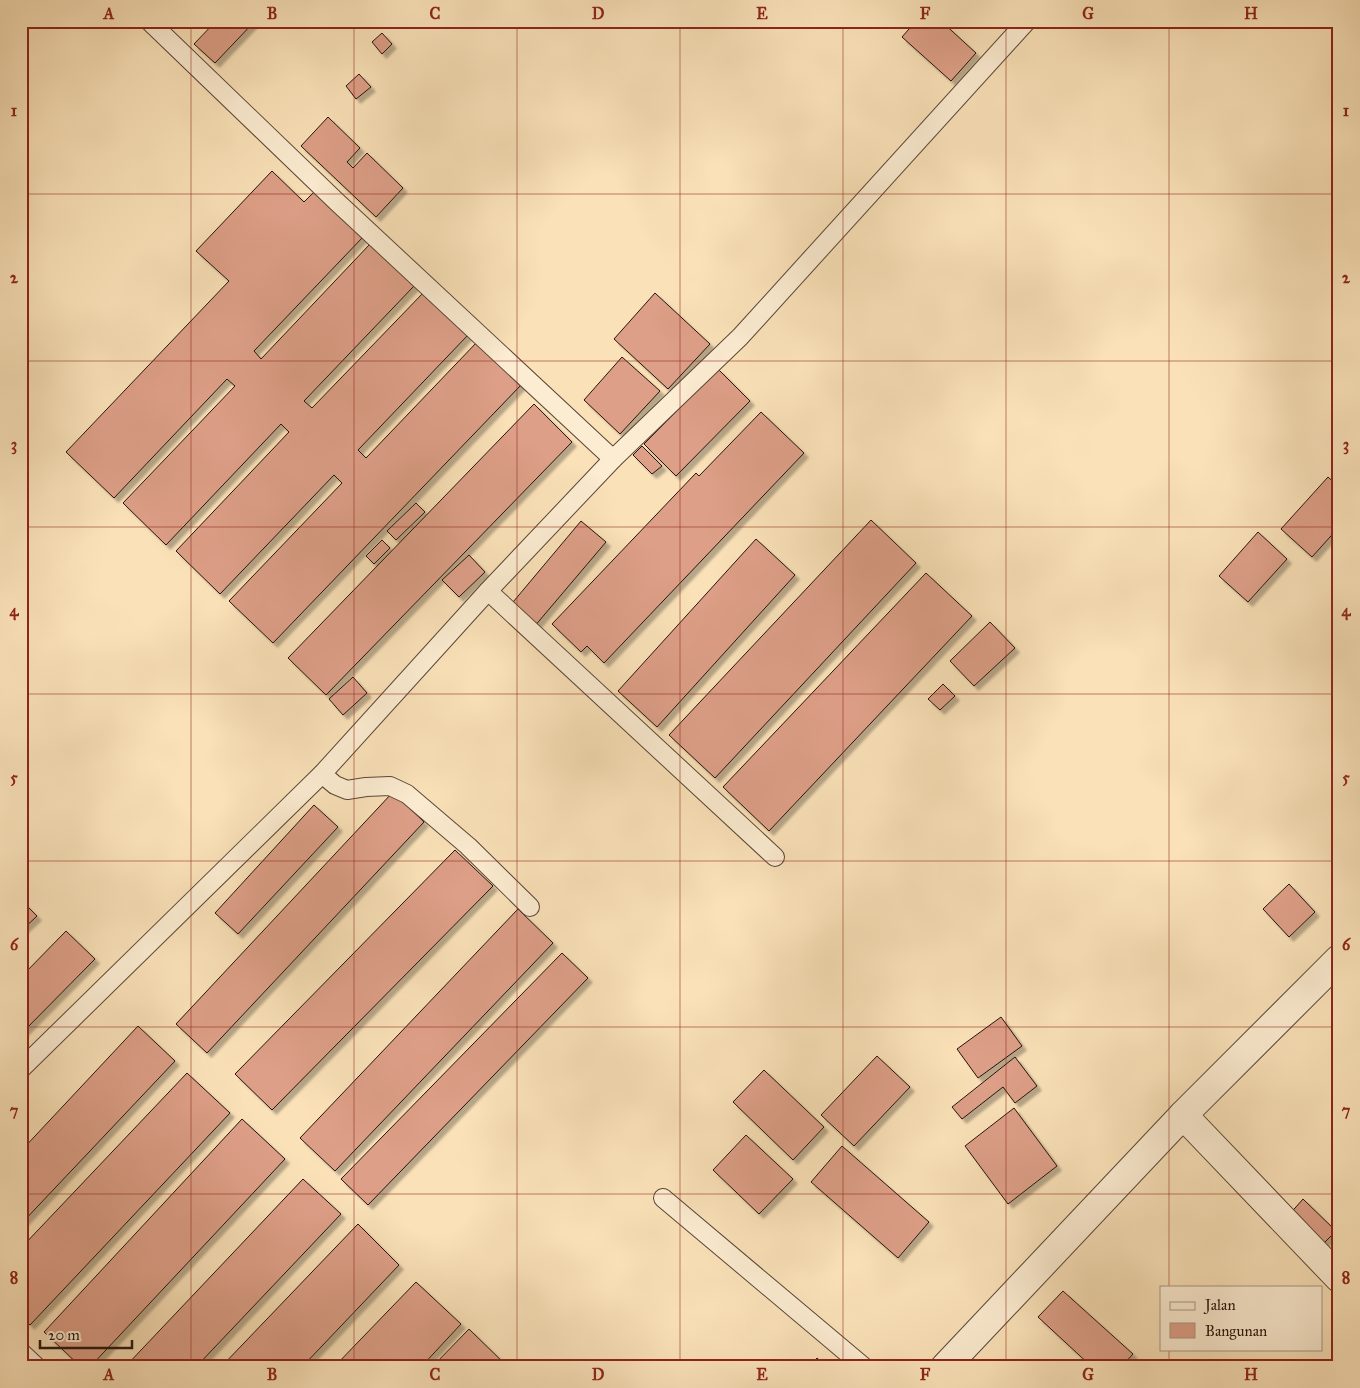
<svg xmlns="http://www.w3.org/2000/svg" width="1360" height="1388" font-family="'IM FELL Great Primer',serif">
<style>
.building{fill:#dd9f87;stroke:#25140d;filter:url(#shadow)}
.lines{fill:none;stroke-linecap:round;stroke-linejoin:round}
.service-casing{stroke:#5a4738;stroke-width:20}
.minor-casing{stroke:#5a4738;stroke-width:30}
.service{stroke:#fcecd1;stroke-width:18}
.minor{stroke:#fcecd1;stroke-width:28}
.grid{fill:none;stroke:#8f2418;stroke-width:1;stroke-opacity:0.55}
.neatline{fill:none;stroke:#8f2418;stroke-width:2}
.grid-label{font-size:16px;text-anchor:middle;font-weight:bold;fill:#8f2418}
</style>
<defs>
<filter id="shadow"><feDropShadow dx="4.5" dy="4.5" stdDeviation="1" flood-color="#0004"/></filter>
</defs>
<rect width="100%" height="100%" fill="#fae1b8"/>
<filter id="stains"><feTurbulence type="fractalNoise" baseFrequency=".004" numOctaves="4"/><feColorMatrix values="0 0 0 0 .2 0 0 0 0 .09 0 0 0 0 .02 0 0 0 .5 -.17"/></filter>
<radialGradient id="worn" r=".72"><stop offset=".6" stop-color="#630" stop-opacity="0"/><stop offset="1" stop-color="#630" stop-opacity=".3"/></radialGradient>
<g class="building">
<polygon points="216,21 255,21 215,63 194,44"/>
<polygon points="916,21 941,21 976,53 951,81 902,37"/>
<polygon points="382,33 392,44 382,54 372,42"/>
<polygon points="359,74 371,87 356,99 346,86"/>
<polygon points="328,117 360,148 347,162 353,168 367,153 403,188 376,217 301,146"/>
<polygon points="272,171 304,202 315,191 363,237 254,351 261,359 370,244 414,286 304,401 312,408 424,292 468,335 358,450 366,458 478,341 522,384 273,643 229,601 342,483 334,475 220,594 176,551 289,432 281,424 166,545 123,503 235,386 227,379 114,498 66,452 229,281 196,251"/>
<polygon points="655,293 710,344 668,389 614,339"/>
<polygon points="622,357 660,391 620,434 584,400"/>
<polygon points="718,369 750,401 676,476 644,444"/>
<polygon points="534,404 572,442 326,695 288,658"/>
<polygon points="761,412 804,453 604,663 587,646 581,652 552,624 696,473 699,476"/>
<polygon points="642,446 662,466 652,474 633,455"/>
<polygon points="1328,477 1339,487 1339,527 1312,557 1281,529"/>
<polygon points="416,503 425,512 396,540 387,531"/>
<polygon points="871,520 916,563 715,778 669,735"/>
<polygon points="581,521 606,542 528,634 503,614"/>
<polygon points="1258,532 1287,559 1248,602 1219,576"/>
<polygon points="756,539 795,575 657,727 618,691"/>
<polygon points="382,540 390,548 374,564 366,556"/>
<polygon points="469,555 485,572 459,597 442,580"/>
<polygon points="926,573 972,616 769,831 723,787"/>
<polygon points="990,622 1015,648 974,686 950,661"/>
<polygon points="353,677 367,693 343,715 329,699"/>
<polygon points="943,684 955,696 940,710 928,699"/>
<polygon points="393,792 424,822 207,1053 176,1024"/>
<polygon points="314,805 338,827 238,934 215,913"/>
<polygon points="455,850 493,886 272,1110 235,1074"/>
<polygon points="1289,884 1315,912 1289,937 1263,909"/>
<polygon points="21,900 37,916 21,931"/>
<polygon points="518,909 553,943 335,1171 300,1138"/>
<polygon points="66,931 95,959 21,1034 21,977"/>
<polygon points="562,953 588,978 368,1205 341,1179"/>
<polygon points="1001,1017 1022,1046 978,1078 957,1049"/>
<polygon points="138,1026 175,1061 21,1224 21,1151"/>
<polygon points="877,1056 910,1087 854,1146 821,1115"/>
<polygon points="1015,1057 1037,1086 1015,1103 1003,1087 962,1119 952,1107"/>
<polygon points="764,1070 824,1127 793,1160 733,1102"/>
<polygon points="187,1073 230,1113 30,1325 21,1316 21,1248"/>
<polygon points="1014,1108 1057,1166 1008,1204 965,1146"/>
<polygon points="242,1119 285,1159 90,1367 81,1367 44,1332"/>
<polygon points="746,1135 793,1179 759,1214 713,1170"/>
<polygon points="842,1146 929,1222 898,1258 811,1182"/>
<polygon points="303,1179 341,1214 196,1367 125,1367"/>
<polygon points="1303,1199 1336,1231 1320,1247 1288,1216"/>
<polygon points="358,1224 399,1265 302,1367 221,1367"/>
<polygon points="416,1282 461,1324 421,1367 334,1367"/>
<polygon points="1063,1291 1133,1354 1121,1367 1092,1367 1038,1317"/>
<polygon points="469,1329 508,1367 432,1367"/>
<polygon points="817,1358 827,1367 809,1367"/>
</g>
<g class="lines">
<defs>
<g id="service">
<polyline points="149,21 337,202 613,459"/>
<polyline points="488,591 775,857"/>
<polyline points="322,774 335,785 347,790 366,787 390,786 407,794 468,846 530,907"/>
<polyline points="21,1069 322,774 488,591 613,459 740,337 1027,21"/>
<polyline points="663,1198 864,1367"/>
<polyline points="21,1352 37,1367"/>
</g>
<g id="minor">
<polyline points="1183,1115 1339,1278"/>
<polyline points="945,1367 1183,1115 1339,959"/>
</g>
</defs>
<use href="#service" class="service-casing"/>
<use href="#minor" class="minor-casing"/>
<use href="#service" class="service"/>
<use href="#minor" class="minor"/>
</g>
<path class="grid" d="M 191,21 L 191,1367M 354,21 L 354,1367M 517,21 L 517,1367M 680,21 L 680,1367M 843,21 L 843,1367M 1006,21 L 1006,1367M 1169,21 L 1169,1287M 21,194 L 1339,194M 21,361 L 1339,361M 21,527 L 1339,527M 21,694 L 1339,694M 21,861 L 1339,861M 21,1027 L 1339,1027M 21,1194 L 1339,1194M 1169,1349 L 1169,1367"/>
<rect width="1360" height="1388" fill="none" stroke="#fae1b8" stroke-width="55"/>
<rect x="1160" y="1286" width="162" height="65" fill="#fcecd1" stroke="#a69683"/>
<rect x="1170" y="1302" width="25" height="8" fill="#fcecd1" stroke="#a69683"/>
<text x="1205" y="1310" font-size="15" fill="#25140d">Jalan</text>
<rect x="1170" y="1323" width="25" height="15" fill="#dd9f87" stroke="#a69683"/>
<text x="1205" y="1336" font-size="15" fill="#25140d">Bangunan</text>
<path d="M40 1340v8h92v-8" fill="none" stroke="#25140d" stroke-width="2.5"/>
<text x="48" y="1340" font-size="15" fill="#25140d" stroke="#fcecd1" stroke-width="4" paint-order="stroke">20 m</text>
<rect x="28" y="28" width="1304" height="1332" class="neatline"/>
<g class="grid-label">
<text x="109" y="19">A</text>
<text x="272" y="19">B</text>
<text x="435" y="19">C</text>
<text x="598" y="19">D</text>
<text x="762" y="19">E</text>
<text x="925" y="19">F</text>
<text x="1088" y="19">G</text>
<text x="1251" y="19">H</text>
<text x="14" y="116">1</text>
<text x="1346" y="116">1</text>
<text x="14" y="283">2</text>
<text x="1346" y="283">2</text>
<text x="14" y="450">3</text>
<text x="1346" y="450">3</text>
<text x="14" y="616">4</text>
<text x="1346" y="616">4</text>
<text x="14" y="783">5</text>
<text x="1346" y="783">5</text>
<text x="14" y="950">6</text>
<text x="1346" y="950">6</text>
<text x="14" y="1116">7</text>
<text x="1346" y="1116">7</text>
<text x="14" y="1283">8</text>
<text x="1346" y="1283">8</text>
<text x="109" y="1380">A</text>
<text x="272" y="1380">B</text>
<text x="435" y="1380">C</text>
<text x="598" y="1380">D</text>
<text x="762" y="1380">E</text>
<text x="925" y="1380">F</text>
<text x="1088" y="1380">G</text>
<text x="1251" y="1380">H</text>
</g>
<rect width="100%" height="100%" filter="url(#stains)"/>
<rect width="100%" height="100%" fill="url(#worn)"/>
</svg>
